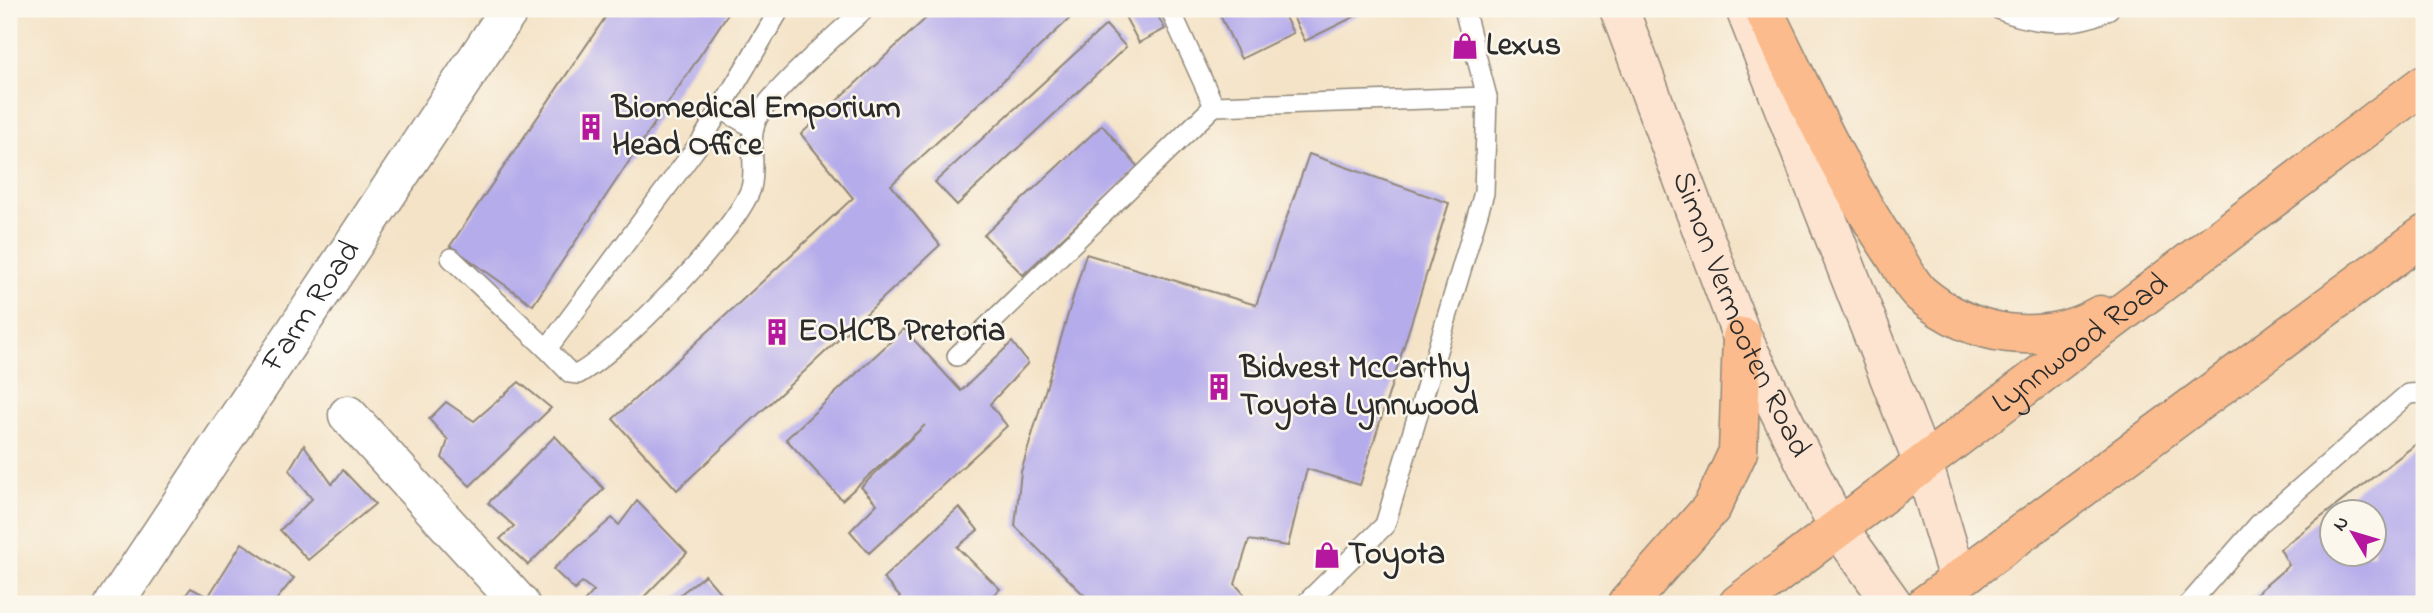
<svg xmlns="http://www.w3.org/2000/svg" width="2433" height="613" font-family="'Indie Flower',sans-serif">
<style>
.building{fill:#b5aceb;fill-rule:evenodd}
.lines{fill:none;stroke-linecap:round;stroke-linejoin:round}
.service-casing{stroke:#908779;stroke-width:22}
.minor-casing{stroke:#908779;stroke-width:41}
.secondary-casing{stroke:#908779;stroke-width:41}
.primary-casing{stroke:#908779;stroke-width:41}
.service{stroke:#fff;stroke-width:19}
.minor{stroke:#fff;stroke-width:38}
.secondary{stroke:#fde4d1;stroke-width:38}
.primary{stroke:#fbbb8c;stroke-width:38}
.labels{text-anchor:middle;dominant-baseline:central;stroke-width:5;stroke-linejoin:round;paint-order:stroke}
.poi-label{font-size:32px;font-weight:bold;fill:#2b2b2b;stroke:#fbf7ec;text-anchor:start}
.street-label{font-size:32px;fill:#2b2b2b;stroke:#fbf7ec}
</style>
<rect width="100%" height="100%" fill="#fbf7ec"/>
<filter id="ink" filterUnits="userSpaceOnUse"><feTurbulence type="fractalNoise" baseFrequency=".0143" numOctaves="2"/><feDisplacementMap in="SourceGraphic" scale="14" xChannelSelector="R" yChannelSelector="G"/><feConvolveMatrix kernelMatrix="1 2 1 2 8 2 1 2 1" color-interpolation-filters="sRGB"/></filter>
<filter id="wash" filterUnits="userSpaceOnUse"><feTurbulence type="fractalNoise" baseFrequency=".00686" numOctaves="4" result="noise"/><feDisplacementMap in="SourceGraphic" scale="28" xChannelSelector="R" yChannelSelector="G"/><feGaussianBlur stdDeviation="1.57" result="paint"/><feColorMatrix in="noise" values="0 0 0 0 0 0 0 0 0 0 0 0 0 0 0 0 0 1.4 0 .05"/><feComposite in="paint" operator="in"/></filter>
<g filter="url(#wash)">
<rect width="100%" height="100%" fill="#f4e3c7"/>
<g id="blocks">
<g class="building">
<polygon points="611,9 731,9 533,305 450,246"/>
<polygon points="936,9 1080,9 891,185 940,245 677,490 613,419 853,198 801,134"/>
<polygon points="1121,9 1154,9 1165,29 1139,43"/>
<polygon points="1217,9 1281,9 1293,33 1241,59"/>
<polygon points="1289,9 1370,9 1305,41"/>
<polygon points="1106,25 1126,47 957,205 935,182"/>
<polygon points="1102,125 1138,167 1023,275 984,235"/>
<polygon points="1309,154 1449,203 1360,485 1307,469 1288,546 1249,540 1235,584 1253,604 1093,604 1015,526 1021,472 1086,254 1256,305"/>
<polygon points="904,329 961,391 1012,342 1028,363 990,404 1007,426 869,553 850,531 877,504 861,487 925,425 842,500 786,439"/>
<polygon points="519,382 551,408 470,486 442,458 448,440 429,419 446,402 474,421"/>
<polygon points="555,436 604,489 528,565 500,539 514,526 488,503"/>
<path d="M 2424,438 L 2424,604 L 2244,604 L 2289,565 L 2280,549 ZM 2332,512 L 2374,512 L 2374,554 L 2332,554 Z"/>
<polygon points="304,445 332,484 343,470 375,504 308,560 280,530 312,499 289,470"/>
<polygon points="637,501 687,553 637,604 582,604 594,591 582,582 575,590 553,569 612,518 619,525"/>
<polygon points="959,507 978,530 957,547 1000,589 983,604 894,604 900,597 883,578"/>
<polygon points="242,543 294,578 273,604 179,604 191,588 208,597"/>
<polygon points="705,575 730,604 668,604"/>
</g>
</g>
</g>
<g filter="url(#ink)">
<use href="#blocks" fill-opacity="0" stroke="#908779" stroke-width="2"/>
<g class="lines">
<defs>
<g id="service">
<path d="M 1998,9 C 2033,24 2076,28 2109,9"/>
<polyline points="1214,106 1487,97"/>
<polyline points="721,109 754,128"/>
<polyline points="451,258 547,349 702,140 780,9"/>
<path d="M 547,349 L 570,373 L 578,374 C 618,352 737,231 751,188 C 757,166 747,140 757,119 C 769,93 840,31 865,9"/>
<polyline points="957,356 1214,106 1170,9"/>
<polyline points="1305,604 1385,525 1484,193 1487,97 1464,9"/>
<polyline points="2189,604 2259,524 2408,394 2424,393"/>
</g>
<g id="minor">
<polyline points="348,415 520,604"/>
<path id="s1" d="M 114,604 L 510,9"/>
</g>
<g id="secondary">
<path id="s2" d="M 1619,9 L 1742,337 L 1837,526 L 1893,604"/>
<polyline points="1745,9 1924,466 1958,579"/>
</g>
<g id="primary">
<path d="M 1763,9 C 1803,90 1840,174 1891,250 C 1900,263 1909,283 1921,294 C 1972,337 2042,348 2100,315"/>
<polyline points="1627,604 1712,507 1738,452 1742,337"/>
<path id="s3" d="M 1738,604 L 2424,84"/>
<polyline points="1926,604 2424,235"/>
</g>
</defs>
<use href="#service" class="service-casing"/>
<use href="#minor" class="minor-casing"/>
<use href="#secondary" class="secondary-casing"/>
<use href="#primary" class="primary-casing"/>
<use href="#service" class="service"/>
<use href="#minor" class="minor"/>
<use href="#secondary" class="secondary"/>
<use href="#primary" class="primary"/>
</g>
</g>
<defs>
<symbol id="shop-bare" viewBox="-9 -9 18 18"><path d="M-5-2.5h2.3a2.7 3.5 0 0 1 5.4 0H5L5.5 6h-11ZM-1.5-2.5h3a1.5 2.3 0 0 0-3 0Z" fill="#b5179e" stroke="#fbf7ec" stroke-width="2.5" paint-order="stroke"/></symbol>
<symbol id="building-bare" viewBox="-9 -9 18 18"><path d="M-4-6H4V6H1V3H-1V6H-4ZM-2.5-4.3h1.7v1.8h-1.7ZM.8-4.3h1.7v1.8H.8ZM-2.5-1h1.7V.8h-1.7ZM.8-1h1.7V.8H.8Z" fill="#b5179e" stroke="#fbf7ec" stroke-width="2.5" paint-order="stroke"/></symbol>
</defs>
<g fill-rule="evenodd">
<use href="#shop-bare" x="1446" y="27" width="38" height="38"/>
<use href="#building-bare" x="572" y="108" width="38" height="38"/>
<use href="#building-bare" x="758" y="313" width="38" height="38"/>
<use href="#building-bare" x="1200" y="368" width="38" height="38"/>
<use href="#shop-bare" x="1308" y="536" width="38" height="38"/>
</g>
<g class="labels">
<g class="poi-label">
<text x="1486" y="46">Lexus</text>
<text x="612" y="109">Biomedical Emporium<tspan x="612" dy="37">Head Office</tspan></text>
<text x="798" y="332">EOHCB Pretoria</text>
<text x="1240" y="369">Bidvest McCarthy<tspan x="1240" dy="37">Toyota Lynnwood</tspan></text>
<text x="1348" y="555">Toyota</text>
</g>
<g class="street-label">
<text stroke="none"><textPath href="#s1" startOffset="357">Farm Road</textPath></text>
<text stroke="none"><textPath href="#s2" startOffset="329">Simon Vermooten Road</textPath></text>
<text stroke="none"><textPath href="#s3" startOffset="430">Lynnwood Road</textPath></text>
</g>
</g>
<rect width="2433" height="613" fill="none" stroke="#fbf7ec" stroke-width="35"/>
<g transform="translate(2353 533) rotate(308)"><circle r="33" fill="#fbf7ec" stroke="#a8a59f" stroke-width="2"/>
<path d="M0-5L12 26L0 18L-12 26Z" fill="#b5179e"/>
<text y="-10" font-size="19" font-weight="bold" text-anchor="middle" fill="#2b2b2b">N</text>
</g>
</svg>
